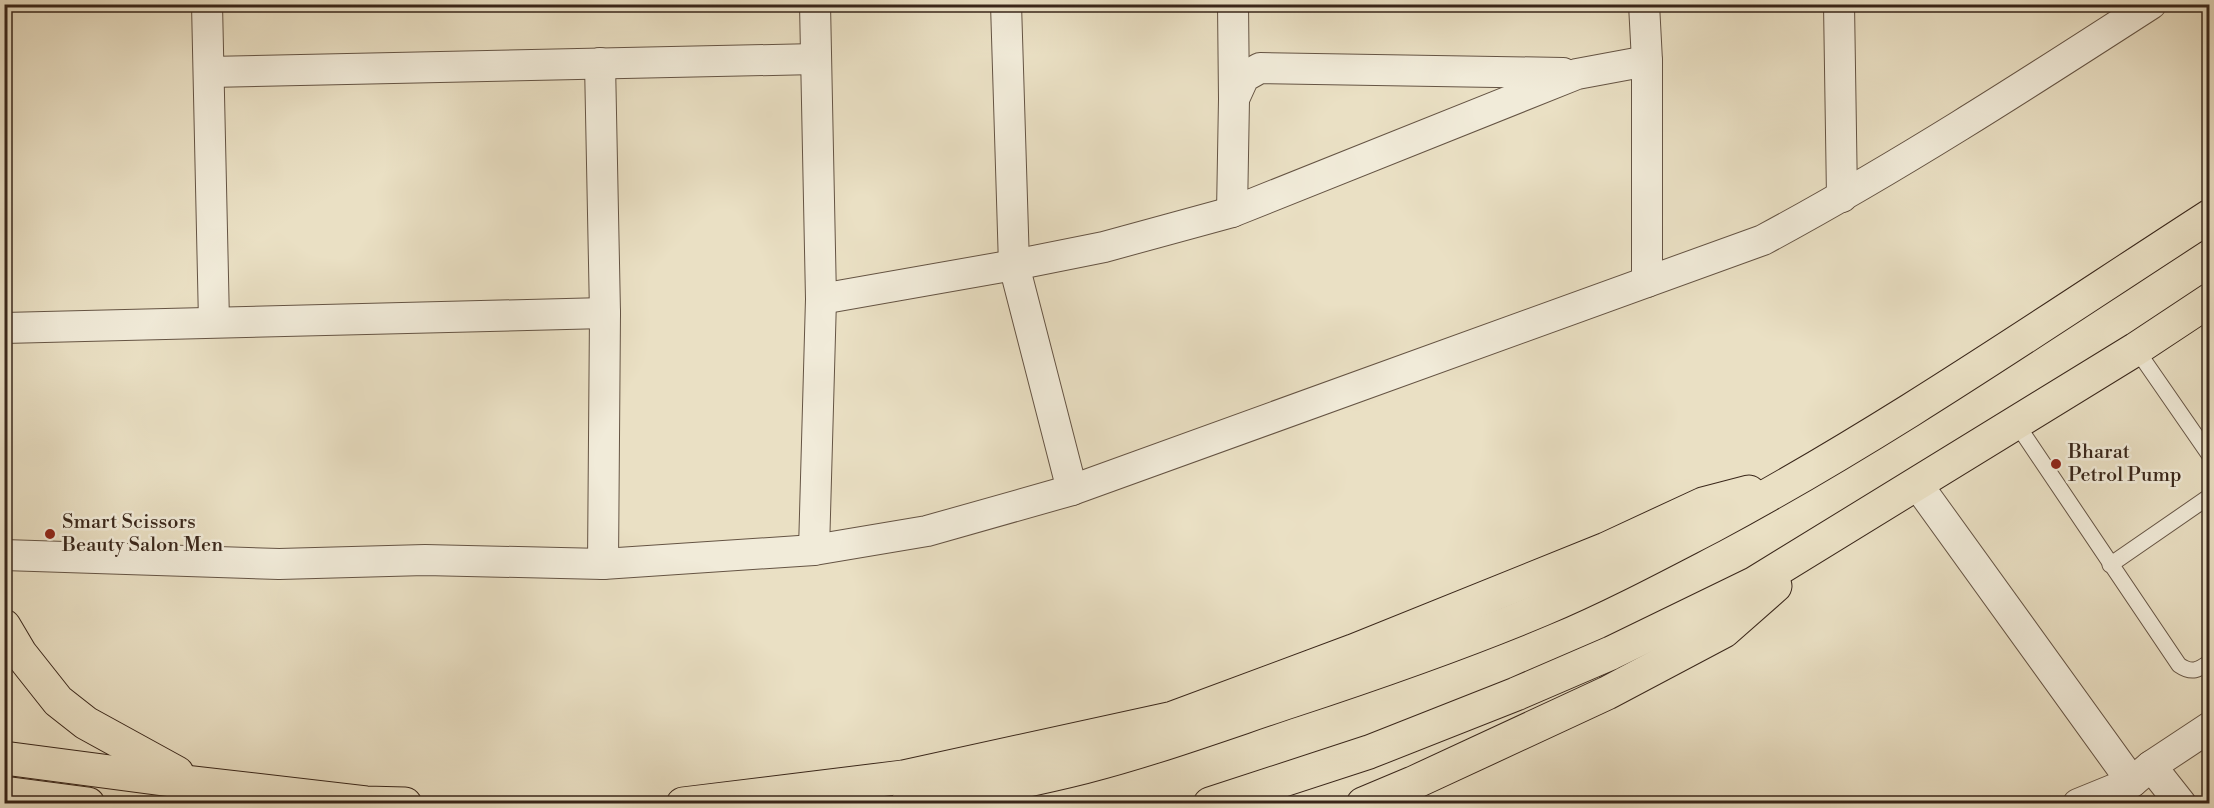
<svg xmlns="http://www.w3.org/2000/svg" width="2214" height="808" font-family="'Libre Bodoni',serif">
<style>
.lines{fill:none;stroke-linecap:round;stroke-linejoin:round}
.lane-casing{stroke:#655444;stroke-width:17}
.street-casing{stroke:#655444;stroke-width:32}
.highway-casing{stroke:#39261a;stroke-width:35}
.lane{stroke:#f1ebd9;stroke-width:15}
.street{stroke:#f1ebd9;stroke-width:30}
.highway{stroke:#eae0c4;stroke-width:33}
.poi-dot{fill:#8f2418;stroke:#f1ebd9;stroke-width:2}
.labels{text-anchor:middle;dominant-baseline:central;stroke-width:5;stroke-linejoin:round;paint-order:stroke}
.poi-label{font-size:20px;fill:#39261a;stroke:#f1ebd9;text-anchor:start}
</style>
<rect width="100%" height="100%" fill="#eae0c4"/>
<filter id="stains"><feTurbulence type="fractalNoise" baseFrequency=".00333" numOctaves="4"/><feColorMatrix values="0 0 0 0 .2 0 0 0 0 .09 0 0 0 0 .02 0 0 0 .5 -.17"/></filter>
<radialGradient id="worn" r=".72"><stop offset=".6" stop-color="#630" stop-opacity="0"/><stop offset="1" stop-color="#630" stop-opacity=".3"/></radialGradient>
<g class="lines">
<defs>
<g id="lane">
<polyline points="2136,349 2210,456"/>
<path d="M 2016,423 L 2179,665 C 2192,674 2198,670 2210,662"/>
<polyline points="2110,565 2210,496"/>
</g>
<g id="street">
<polyline points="207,4 214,322"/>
<polyline points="1006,4 1014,265 1072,490"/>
<polyline points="1233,4 1234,99"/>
<polyline points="1644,4 1647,61 1647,282"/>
<polyline points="1839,4 1842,197"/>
<polyline points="600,63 605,313 603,564"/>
<polyline points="209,72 816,59"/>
<polyline points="1232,212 1234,99 1244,77 1260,68 1563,73"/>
<polyline points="821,299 1014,265 1104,247 1232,212 1577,74 1647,61"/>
<polyline points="4,328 605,313"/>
<polyline points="1917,484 2132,782"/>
<polyline points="814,550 821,299 815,4"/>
<path d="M 4,555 L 279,564 L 425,560 L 603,564 L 814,550 L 927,531 L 1072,490 L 1763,240 C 1897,168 2024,86 2151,4"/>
<polyline points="2151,766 2181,804"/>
<polyline points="2078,804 2132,782 2151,766 2210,727"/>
</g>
<g id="highway">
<polyline points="4,626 20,653 58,701 86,723 177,773"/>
<polyline points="4,758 186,782 366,803 405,804"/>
<polyline points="4,793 88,804"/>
<polyline points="683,804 903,777 1173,718 1353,651 1606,549 1703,504 1749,492"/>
<path d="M 907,804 C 966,793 1025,782 1084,767 C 1154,749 1222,724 1291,701 C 1376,673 1460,644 1543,609 C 1600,585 1656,555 1712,526 C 1884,434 2046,322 2210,216"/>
<polyline points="1210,804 1369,752 1516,694 1611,653 1755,583 2136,349 2210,300"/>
<polyline points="1363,804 1413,783 1607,693 1724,631 1775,586"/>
</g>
</defs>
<use href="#lane" class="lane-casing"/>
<use href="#street" class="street-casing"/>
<use href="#highway" class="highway-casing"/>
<use href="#lane" class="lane"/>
<use href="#street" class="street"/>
<use href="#highway" class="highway"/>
</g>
<g class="poi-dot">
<circle cx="2056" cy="464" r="6"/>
<circle cx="50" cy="534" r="6"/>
</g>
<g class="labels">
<g class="poi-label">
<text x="2068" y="452">Bharat<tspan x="2068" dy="23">Petrol Pump</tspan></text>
<text x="62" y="522">Smart Scissors<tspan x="62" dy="23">Beauty Salon Men</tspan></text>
</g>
</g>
<rect width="2214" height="808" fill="none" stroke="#eae0c4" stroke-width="24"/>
<rect x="6" y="6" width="2202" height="796" fill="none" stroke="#39261a" stroke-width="3"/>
<rect x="12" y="12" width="2190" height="784" fill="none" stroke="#39261a" stroke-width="1.5"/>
<rect width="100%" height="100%" filter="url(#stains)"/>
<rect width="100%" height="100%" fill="url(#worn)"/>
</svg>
